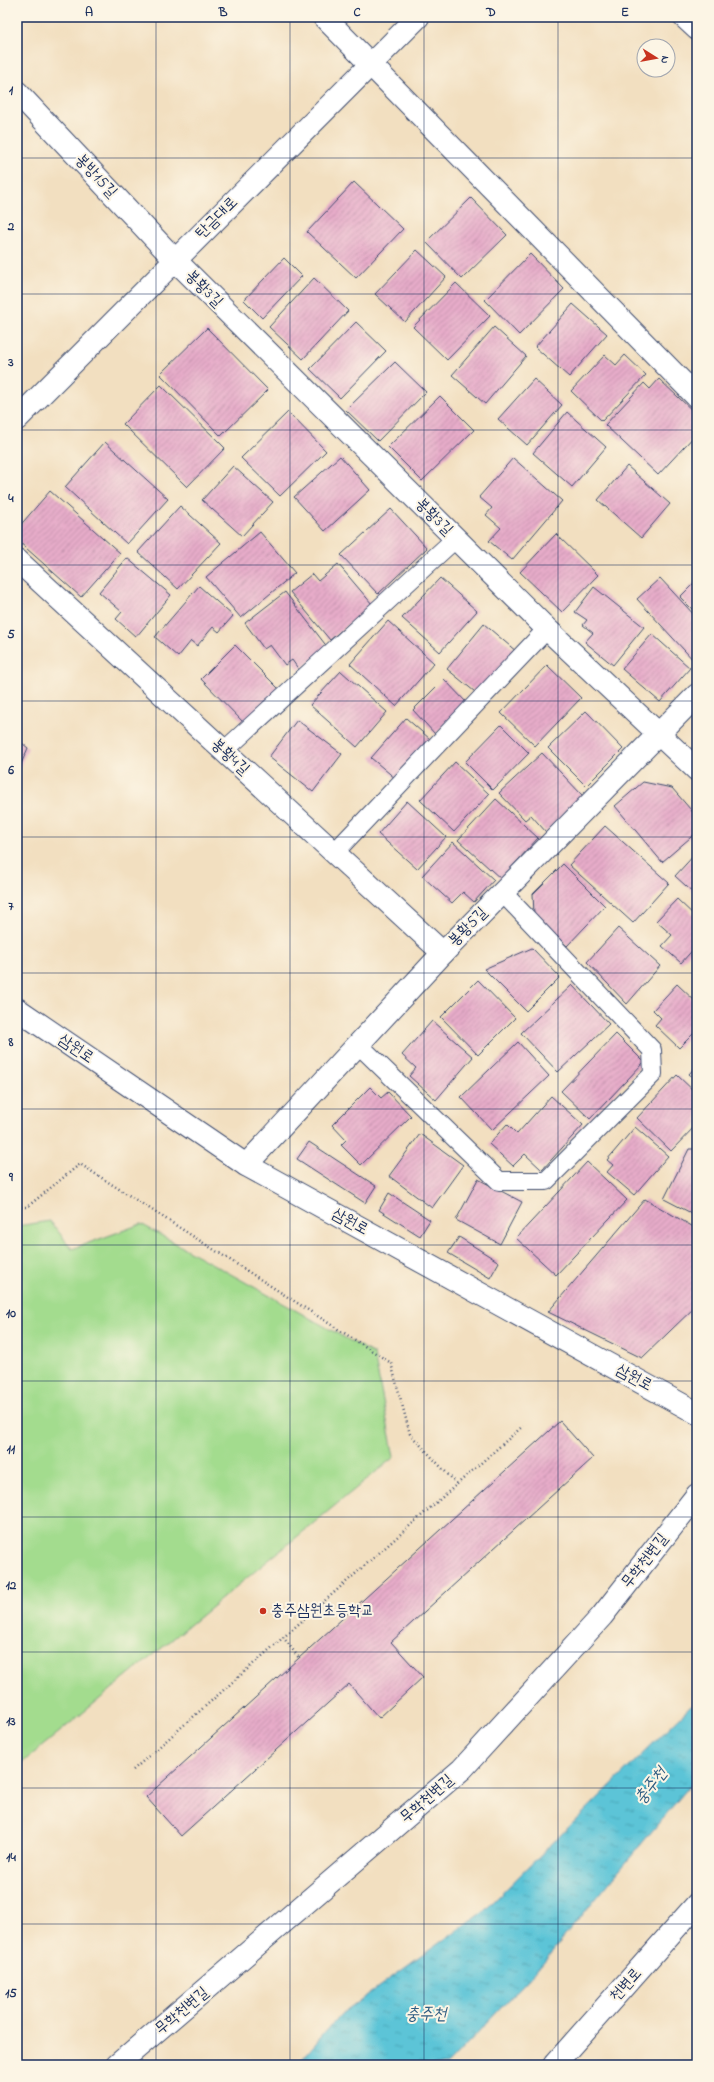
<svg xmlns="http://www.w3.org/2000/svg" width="714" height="2082" font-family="'Indie Flower','Poor Story',sans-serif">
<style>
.garden{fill:#a3dc8e;stroke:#5f8676}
.water{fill:url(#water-ripples);stroke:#3b7a9a}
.building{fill:url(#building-hatch)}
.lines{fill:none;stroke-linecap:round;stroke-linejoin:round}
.lane-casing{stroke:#3b496d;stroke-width:20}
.street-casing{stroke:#3b496d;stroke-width:24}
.secondary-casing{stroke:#3b496d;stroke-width:24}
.path{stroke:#3b496d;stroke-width:2.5;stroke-dasharray:1 3;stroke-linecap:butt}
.lane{stroke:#fff;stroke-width:18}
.street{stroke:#fff;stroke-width:22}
.secondary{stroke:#fff;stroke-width:22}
.grid{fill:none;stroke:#1b2f5e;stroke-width:1;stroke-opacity:0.55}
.poi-dot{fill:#c8321e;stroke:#fcf5e5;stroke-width:1.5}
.labels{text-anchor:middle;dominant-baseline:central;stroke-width:4;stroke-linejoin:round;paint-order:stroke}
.street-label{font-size:16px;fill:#1b2f5e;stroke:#fcf5e5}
.poi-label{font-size:16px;fill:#1b2f5e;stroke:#fcf5e5;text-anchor:start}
.water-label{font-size:17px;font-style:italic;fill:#2e5c82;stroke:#fcf5e5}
.neatline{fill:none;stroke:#1b2f5e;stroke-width:1.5}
.grid-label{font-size:13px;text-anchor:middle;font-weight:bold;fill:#1b2f5e}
</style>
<defs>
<pattern id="water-ripples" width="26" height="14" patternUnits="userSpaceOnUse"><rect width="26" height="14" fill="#5bc4d7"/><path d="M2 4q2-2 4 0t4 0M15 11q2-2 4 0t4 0" fill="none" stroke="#4aa0b2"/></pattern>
<pattern id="building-hatch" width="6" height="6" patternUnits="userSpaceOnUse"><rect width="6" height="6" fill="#e7acc9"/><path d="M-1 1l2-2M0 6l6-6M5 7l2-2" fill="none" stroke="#ba8ca6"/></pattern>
</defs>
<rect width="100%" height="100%" fill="#fcf5e5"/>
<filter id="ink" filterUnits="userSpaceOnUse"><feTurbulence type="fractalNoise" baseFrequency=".025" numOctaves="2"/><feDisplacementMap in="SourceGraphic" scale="8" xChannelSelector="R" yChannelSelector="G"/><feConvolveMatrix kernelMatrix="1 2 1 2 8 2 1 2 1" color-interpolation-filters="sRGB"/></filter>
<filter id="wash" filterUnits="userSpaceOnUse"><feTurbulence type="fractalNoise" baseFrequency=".012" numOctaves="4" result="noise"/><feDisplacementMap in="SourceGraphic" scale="16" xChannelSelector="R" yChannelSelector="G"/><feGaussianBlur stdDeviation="0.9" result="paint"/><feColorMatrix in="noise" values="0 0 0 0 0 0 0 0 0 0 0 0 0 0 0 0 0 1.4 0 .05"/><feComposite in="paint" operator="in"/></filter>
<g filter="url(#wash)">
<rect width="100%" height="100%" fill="#f2dfc0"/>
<polygon class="garden" points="50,1221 72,1249 141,1224 374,1354 394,1457 17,1767 17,1226"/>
<polygon class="water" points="697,1700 697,1777 535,1972 447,2065 297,2065 341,2014 485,1910"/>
<g id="blocks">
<g class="building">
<polygon points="354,182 403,229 356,278 307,232"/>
<polygon points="471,198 507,235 462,279 426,242"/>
<polygon points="417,250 446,277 405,322 375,294"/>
<polygon points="530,254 564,289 519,335 485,300"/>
<polygon points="284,258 302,276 262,318 244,300"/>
<polygon points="314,278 348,311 303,359 269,327"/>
<polygon points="456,283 490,316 447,360 413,327"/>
<polygon points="573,304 607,334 569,377 535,347"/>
<polygon points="356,322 386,351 340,398 310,369"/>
<polygon points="494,327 526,356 485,404 452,375"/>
<polygon points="207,328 268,390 221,436 160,374"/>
<polygon points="605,355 616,365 625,355 646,375 602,421 571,391"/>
<polygon points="395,362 426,392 378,441 346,410"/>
<polygon points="534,379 562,405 527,445 498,419"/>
<polygon points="659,379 697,415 697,433 658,475 605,425 644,383 650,389"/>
<polygon points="161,385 225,448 187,487 123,424"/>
<polygon points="440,396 474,430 422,481 388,447"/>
<polygon points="288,412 326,451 280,496 241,458"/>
<polygon points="567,412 606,447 572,487 533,453"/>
<polygon points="105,442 168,499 127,544 65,487"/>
<polygon points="340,456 370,490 325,531 294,497"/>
<polygon points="513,458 562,501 512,560 489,541 501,528 486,515 492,508 479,497"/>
<polygon points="233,466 273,502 242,536 202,500"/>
<polygon points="627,466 670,504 641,538 598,500"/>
<polygon points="50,491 120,553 81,597 17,540 17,529"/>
<polygon points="180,506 221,543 178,589 138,552"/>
<polygon points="391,509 427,548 378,594 341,555"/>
<polygon points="260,532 295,573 241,618 206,577"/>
<polygon points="556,534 598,575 562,612 520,572"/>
<polygon points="127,558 171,595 136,637 116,619 122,612 99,592"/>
<polygon points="338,564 372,604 330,640 290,592 312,574 318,581"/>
<polygon points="440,578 477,611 440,652 402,618"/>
<polygon points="660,578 697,618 696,663 637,599"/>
<polygon points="697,580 697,614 680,597"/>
<polygon points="199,586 233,616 219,632 213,627 197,646 191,641 178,657 155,637"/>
<polygon points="594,587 644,627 613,665 585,642 593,633 583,625 587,620 575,612"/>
<polygon points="285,592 328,648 299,670 292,660 285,665 270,645 264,649 245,623"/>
<polygon points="388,621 434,663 396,706 350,664"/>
<polygon points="484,624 517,652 480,696 447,669"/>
<polygon points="652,634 690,668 660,702 622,669"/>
<polygon points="235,645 279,689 245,724 201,679"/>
<polygon points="547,665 581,698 535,746 501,713"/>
<polygon points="341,671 387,712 357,747 310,705"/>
<polygon points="444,679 467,703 435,734 413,710"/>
<polygon points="586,711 623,749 586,786 548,748"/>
<polygon points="406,718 430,739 396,779 371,758"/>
<polygon points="297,720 342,754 313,792 269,757"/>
<polygon points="501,725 529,753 493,790 465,762"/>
<polygon points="17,739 28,748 17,773"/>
<polygon points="542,753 583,796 546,832 531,815 525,820 499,793"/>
<polygon points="455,762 489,794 454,832 420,800"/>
<polygon points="643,782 672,788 697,817 697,832 662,862 615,806"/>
<polygon points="496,799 538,838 501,879 458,840"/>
<polygon points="407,801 446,837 417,869 378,834"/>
<polygon points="605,826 669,883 633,923 569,865"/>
<polygon points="453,842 494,880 474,902 463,892 452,903 422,876"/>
<polygon points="697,852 697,896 675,876"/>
<polygon points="563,864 605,906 567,946 534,914 533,894"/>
<polygon points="677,899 697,918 697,945 681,963 662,946 672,935 656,921"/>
<polygon points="618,928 660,966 627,1004 587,962"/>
<polygon points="532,948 560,977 526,1011 484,969"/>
<polygon points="478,980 515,1018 478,1055 441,1017"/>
<polygon points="677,984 697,1003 697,1030 679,1048 655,1025 661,1018 653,1010"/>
<polygon points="572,985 609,1024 558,1072 521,1033"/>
<polygon points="432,1021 473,1057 436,1100 409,1076 416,1068 402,1055"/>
<polygon points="616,1034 644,1062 590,1119 561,1091"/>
<polygon points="518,1042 549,1076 492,1130 461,1097"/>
<polygon points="697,1065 697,1081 689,1074"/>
<polygon points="677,1075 697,1094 697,1124 671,1151 637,1118"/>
<polygon points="370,1087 381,1098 388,1092 411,1116 361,1165 341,1145 346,1140 332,1125"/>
<polygon points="551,1096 583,1125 542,1170 525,1154 513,1166 489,1144 507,1124 517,1134"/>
<polygon points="635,1127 668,1156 634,1195 607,1172 613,1165 607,1160"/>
<polygon points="420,1134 463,1165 432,1208 389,1176"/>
<polygon points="309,1142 376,1186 365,1203 297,1159"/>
<polygon points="689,1149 697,1149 697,1216 664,1199"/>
<polygon points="587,1162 627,1200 556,1275 516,1238"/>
<polygon points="478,1179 522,1202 500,1244 456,1220"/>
<polygon points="389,1193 430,1220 420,1236 379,1210"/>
<polygon points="645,1199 697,1229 697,1305 642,1358 548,1312"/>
<polygon points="459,1237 499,1262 490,1278 448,1253"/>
<polygon points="560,1421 593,1458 391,1642 423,1677 379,1718 349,1684 181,1836 146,1797"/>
</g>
</g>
</g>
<g filter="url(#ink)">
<use href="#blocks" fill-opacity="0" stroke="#3b496d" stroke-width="1"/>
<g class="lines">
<defs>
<g id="lane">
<polyline points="224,751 455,539"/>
<polyline points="334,853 547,629"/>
<polyline points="359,1045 499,1181 546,1181 653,1074 652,1050 503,893"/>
</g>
<g id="street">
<polyline points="324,17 697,397"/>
<polyline points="684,17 697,29"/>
<polyline points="17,92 175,260 547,629 697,770"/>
<polyline points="17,560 443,953"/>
<polyline points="17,1009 246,1165 697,1413"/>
<polyline points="246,1165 443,953 697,695"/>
<polyline points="117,2065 462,1769 602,1616 697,1495"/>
<polyline points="554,2065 697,1904"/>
</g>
<polyline id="secondary" points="17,419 418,17"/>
</defs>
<use href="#lane" class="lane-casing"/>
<use href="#street" class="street-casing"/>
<use href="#secondary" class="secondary-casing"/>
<g class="path">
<polyline points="17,1207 27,1207 80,1164 391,1363 410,1434 457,1484"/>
<polyline points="283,1637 299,1658"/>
<polyline points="133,1770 523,1426"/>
</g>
<use href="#lane" class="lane"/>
<use href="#street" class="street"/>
<use href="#secondary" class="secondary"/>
</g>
</g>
<path class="grid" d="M 156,17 L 156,2065M 290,17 L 290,2065M 424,17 L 424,2065M 558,17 L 558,2065M 17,158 L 697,158M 17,294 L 697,294M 17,430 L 697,430M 17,565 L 697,565M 17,701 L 697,701M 17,837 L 697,837M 17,973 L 697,973M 17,1109 L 697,1109M 17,1245 L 697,1245M 17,1381 L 697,1381M 17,1517 L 697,1517M 17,1652 L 697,1652M 17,1788 L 697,1788M 17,1924 L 697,1924"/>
<circle class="poi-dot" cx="263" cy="1611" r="4"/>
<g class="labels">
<g class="street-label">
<text transform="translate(96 176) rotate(47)">봉방15길</text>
<text transform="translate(217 218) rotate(-45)">탄금대로</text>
<text transform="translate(204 289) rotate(45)">봉황3길</text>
<text transform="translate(434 517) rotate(45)">봉황3길</text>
<text transform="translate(230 757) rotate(43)">봉황4길</text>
<text transform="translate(468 927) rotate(-45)">봉황5길</text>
<text transform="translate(76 1049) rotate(34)">삼원로</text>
<text transform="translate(350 1222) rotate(29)">삼원로</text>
<text transform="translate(634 1378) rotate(29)">삼원로</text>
<text transform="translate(645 1561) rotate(-52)">무학천변길</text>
<text transform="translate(427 1799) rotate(-41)">무학천변길</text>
<text transform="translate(626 1985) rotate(-48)">천변로</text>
<text transform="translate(182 2011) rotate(-40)">무학천변길</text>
</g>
<g class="poi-label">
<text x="271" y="1611">충주삼원초등학교</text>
</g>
<g class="water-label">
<text transform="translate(651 1786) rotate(-52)">충주천</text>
<text x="426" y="2014">충주천</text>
</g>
</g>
<rect width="714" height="2082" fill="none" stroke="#fcf5e5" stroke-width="44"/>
<g transform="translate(656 58) rotate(101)"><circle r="19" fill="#fcf5e5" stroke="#a2a6af"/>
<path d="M0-3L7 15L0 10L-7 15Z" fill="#c8321e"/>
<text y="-6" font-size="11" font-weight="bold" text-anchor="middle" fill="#1b2f5e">N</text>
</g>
<rect x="22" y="22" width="670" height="2038" class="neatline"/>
<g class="grid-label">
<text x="89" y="16">A</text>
<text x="223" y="16">B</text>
<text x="357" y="16">C</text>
<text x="491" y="16">D</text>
<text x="625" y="16">E</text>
<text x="11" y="94">1</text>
<text x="11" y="230">2</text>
<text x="11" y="366">3</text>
<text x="11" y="502">4</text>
<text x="11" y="638">5</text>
<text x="11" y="774">6</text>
<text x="11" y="910">7</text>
<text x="11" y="1046">8</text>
<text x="11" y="1181">9</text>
<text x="11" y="1317">10</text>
<text x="11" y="1453">11</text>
<text x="11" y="1589">12</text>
<text x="11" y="1725">13</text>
<text x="11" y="1861">14</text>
<text x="11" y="1997">15</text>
</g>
</svg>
